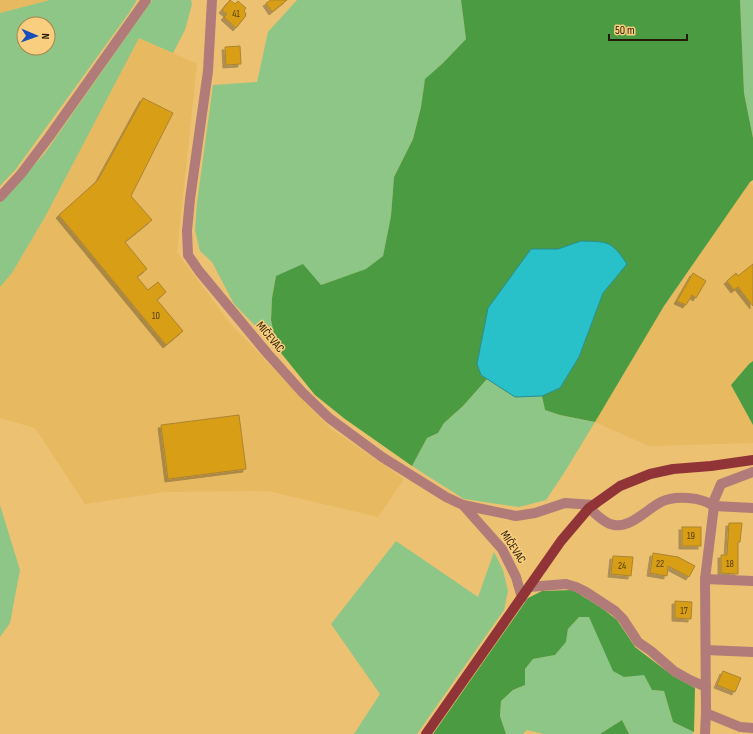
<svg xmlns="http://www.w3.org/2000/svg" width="753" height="734" font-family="'Sofia Sans Condensed',sans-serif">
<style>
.built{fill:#e7b960}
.green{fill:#8ec687;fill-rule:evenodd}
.forest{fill:#4b9b42}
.water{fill:#28c0c9;stroke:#288e8d}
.building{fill:#d89f16;stroke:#ac8331;filter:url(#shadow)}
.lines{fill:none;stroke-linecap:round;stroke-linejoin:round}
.street{stroke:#b07b79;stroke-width:10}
.primary{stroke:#913437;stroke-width:10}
.labels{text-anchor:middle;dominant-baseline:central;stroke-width:3;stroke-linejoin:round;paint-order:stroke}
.number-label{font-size:10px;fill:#533b07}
.street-label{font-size:12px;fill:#271a02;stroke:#f9ce7f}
</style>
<defs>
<filter id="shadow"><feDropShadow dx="-3" dy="3" stdDeviation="0" flood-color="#0004"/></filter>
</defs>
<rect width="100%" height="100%" fill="#ecc172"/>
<g class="built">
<polygon points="0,0 50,0 0,13"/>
<polygon points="139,38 197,64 177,252 229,322 330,428 404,479 378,517 268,491 165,492 85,504 35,428 0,418 0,287 12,273 45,217"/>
<polygon points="750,182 753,186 753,361 749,364 731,385 753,425 753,443 649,446 595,422 664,306"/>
</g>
<g class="green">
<path d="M 50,0 L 137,0 L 129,13 L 16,169 L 0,186 L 0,13 ZM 24,24 L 48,24 L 48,48 L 24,48 Z"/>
<polygon points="152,0 191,0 192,4 185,30 173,53 139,38 45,217 12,273 0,287 0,203 45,153"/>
<polygon points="297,0 461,0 466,39 442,64 425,80 421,107 413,139 394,177 391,216 383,256 367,269 321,285 276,276 272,298 271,320 277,348 234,304 212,262 200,251 195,230 197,203 213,85 257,82 268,32"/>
<polygon points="740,0 753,0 753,138 744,93"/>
<polygon points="487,379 515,397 542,396 545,410 560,415 595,422 564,473 546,500 519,507 464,499 412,466 427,438 438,433 444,423 463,406"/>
<polygon points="0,505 20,570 10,623 0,637"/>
<polygon points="396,541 478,597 494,552 503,570 508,591 504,610 417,734 354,734 380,694 331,624"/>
<polygon points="579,617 589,617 598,634 624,677 644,674 652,690 664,691 673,722 694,732 692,734 629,734 622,720 600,734 544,734 527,730 523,734 506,734 500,716 501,701 513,690 525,685 525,669 533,659 555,655 566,642 568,629"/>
</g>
<g class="forest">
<polygon points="461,0 740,0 744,93 753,138 753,180 750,182 664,306 595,422 560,415 545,410 542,396 560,388 579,357 603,293 627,264 581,241 558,250 531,249 482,340 477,364 481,375 487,379 463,406 444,423 438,433 427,438 412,466 345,419 315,395 277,348 271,320 272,298 276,276 303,264 321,285 366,269 383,256 391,216 394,177 413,139 421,107 425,79 442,64 466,39"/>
<polygon points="753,361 753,425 731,385 749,364"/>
<polygon points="573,590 603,609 617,620 635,647 673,676 695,688 694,732 673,722 664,691 652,690 644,675 624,677 613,671 589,617 579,617 568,629 566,642 555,655 533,659 525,669 525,685 513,690 501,701 500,716 506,734 433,734 528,598 542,591"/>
<polygon points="622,720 629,734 600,734"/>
</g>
<path class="water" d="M 581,241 C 608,242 611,240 627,264 L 603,293 L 579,357 L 560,388 L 542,396 L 515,397 L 481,375 L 477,364 L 488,308 L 531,249 L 558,249 Z"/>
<g class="building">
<polygon points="230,0 235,4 238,1 246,8 244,11 246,14 245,17 236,28 224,17 227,14 222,10"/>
<polygon points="271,0 287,0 272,12 266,3"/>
<polygon points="240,46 241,64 226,65 225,47"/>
<polygon points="143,98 173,113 131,196 152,220 125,242 147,269 137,277 148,290 158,282 166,292 157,300 183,331 166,345 59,215 98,180"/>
<polygon points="753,264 753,306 738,287 734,290 727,281 736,273 738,276"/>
<polygon points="693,273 706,281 696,298 692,295 686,305 677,301"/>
<polygon points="239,415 246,469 168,479 161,425"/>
<polygon points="729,523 742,523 740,542 738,542 738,574 721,573 721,555 727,555"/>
<rect x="682" y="527" width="19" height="19"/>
<polygon points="653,553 678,557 695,566 689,577 668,566 667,576 650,573"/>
<polygon points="613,556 633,557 631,576 611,574"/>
<polygon points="675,601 692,602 691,619 675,618"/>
<polygon points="723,671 741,678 735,692 717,685"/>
</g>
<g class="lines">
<g class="street">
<polyline points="212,0 208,71 190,199 187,231 188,255 199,271 267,353 302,392 329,418 382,457 446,497 463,505 502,549 516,577 522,598"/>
<polyline points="0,197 21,174 49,137 146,0"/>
<polyline points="463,505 516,516 535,513 565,503 594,505"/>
<polyline points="712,505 721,484 753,472"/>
<polyline points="714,506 753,508"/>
<path d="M 589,508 C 596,514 605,524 614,525 C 631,528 647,509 661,502 C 675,495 701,497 714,506 L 705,579 L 706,713 L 705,734"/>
<polyline points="705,579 753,581"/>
<polyline points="529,587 566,584 576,587 586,592 615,611 623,619 638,642 651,651 674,671 690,680 706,687"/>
<polyline points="706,650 753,652"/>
<polyline points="706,713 740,727 753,728"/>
</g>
<polyline class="primary" points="426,734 561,541 589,508 620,486 650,474 673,469 711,466 753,460"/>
</g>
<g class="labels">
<g class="number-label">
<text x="236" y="14">41</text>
<text x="156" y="316">10</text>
<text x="691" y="536">19</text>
<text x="660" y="564">22</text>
<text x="730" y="564">18</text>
<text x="622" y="566">24</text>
<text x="684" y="611">17</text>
</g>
<g class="street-label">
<text transform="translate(270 337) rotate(50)">MIČEVAC</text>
<text transform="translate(513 547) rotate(57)">MIČEVAC</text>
</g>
</g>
<g transform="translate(36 36) rotate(92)"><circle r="19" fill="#f9ce7f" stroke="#a5864d"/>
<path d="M0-3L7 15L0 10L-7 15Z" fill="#164eba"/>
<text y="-6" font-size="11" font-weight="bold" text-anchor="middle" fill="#271a02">N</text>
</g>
<path d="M609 34v6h78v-6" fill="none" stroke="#271a02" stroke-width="2"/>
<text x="615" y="34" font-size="12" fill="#271a02" stroke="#f9ce7f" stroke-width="3" paint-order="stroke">50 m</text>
</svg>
